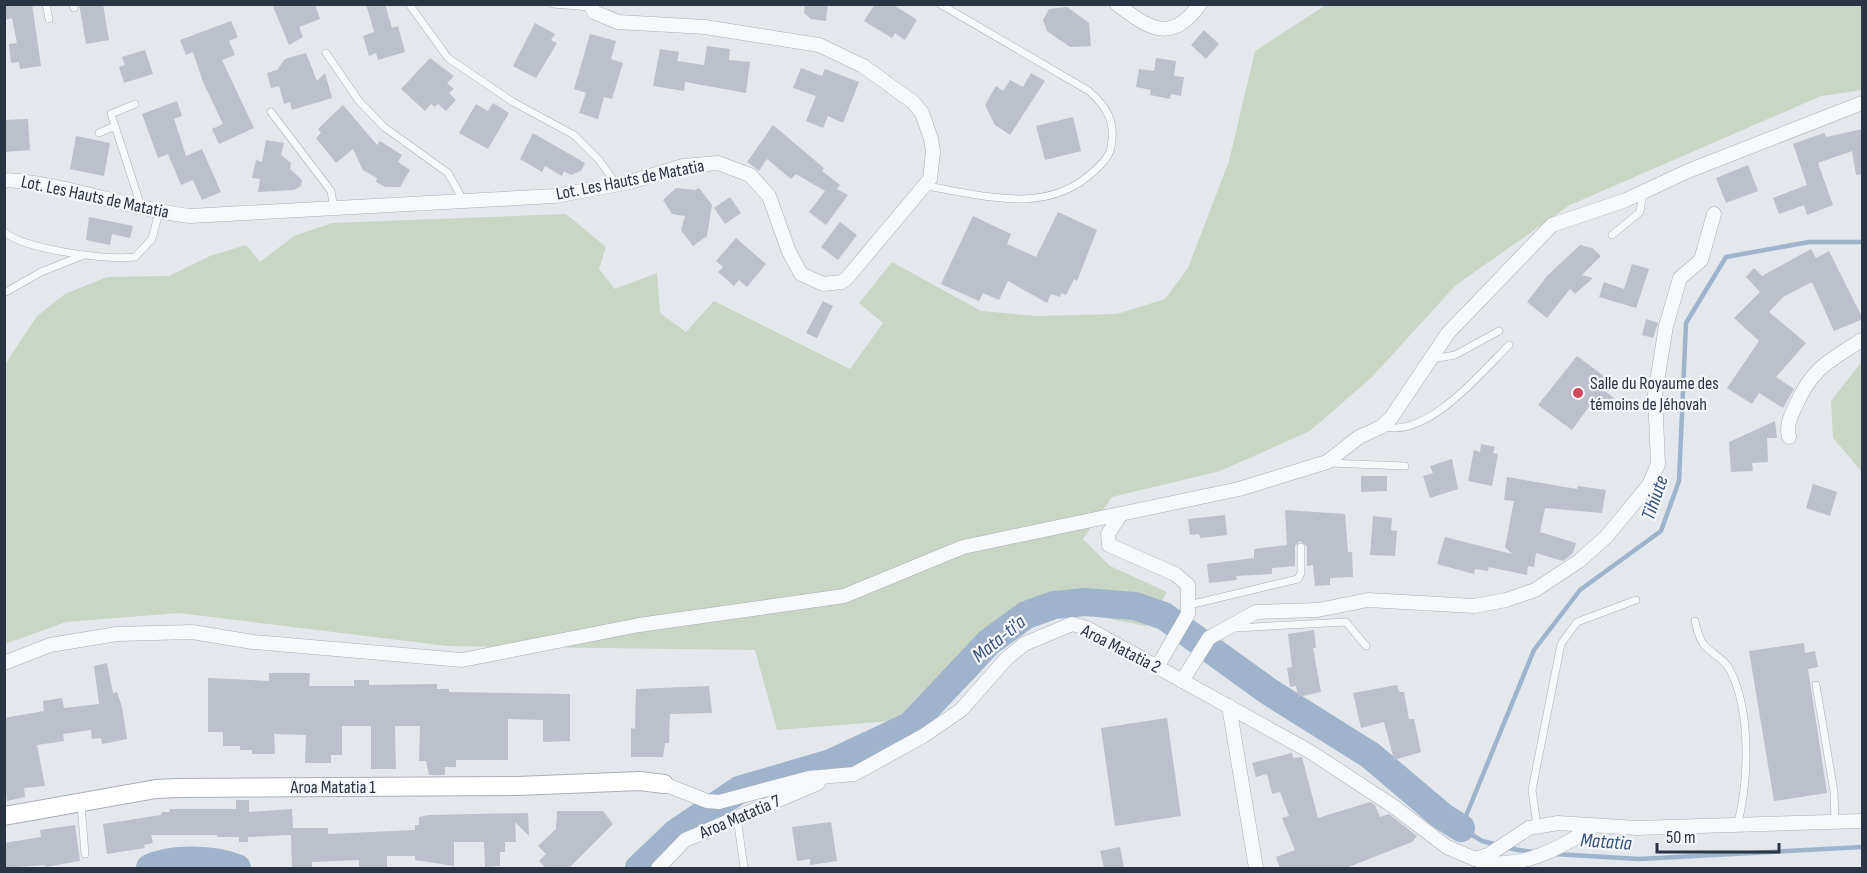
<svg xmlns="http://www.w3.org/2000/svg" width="1867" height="873" font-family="'Sofia Sans Condensed',sans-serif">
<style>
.green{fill:#c9d6c5}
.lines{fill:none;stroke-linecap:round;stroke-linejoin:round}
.stream{stroke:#9fb4cc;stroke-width:4.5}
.river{stroke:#9fb4cc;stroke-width:28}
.building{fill:#bbc0ca}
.lane-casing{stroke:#a9aeb7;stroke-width:8}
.street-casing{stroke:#a9aeb7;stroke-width:15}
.secondary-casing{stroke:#a9aeb7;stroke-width:20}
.lane{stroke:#f7f8fa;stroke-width:7}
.street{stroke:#f7f8fa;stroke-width:14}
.secondary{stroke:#fff;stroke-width:18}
.poi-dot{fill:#d1495b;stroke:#f4f6f9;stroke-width:2}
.labels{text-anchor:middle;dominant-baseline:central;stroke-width:4.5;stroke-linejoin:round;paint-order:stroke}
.street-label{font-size:18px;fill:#2b3445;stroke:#f4f6f9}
.poi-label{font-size:18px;fill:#2b3445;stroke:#f4f6f9;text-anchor:start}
.water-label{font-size:20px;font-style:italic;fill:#34527a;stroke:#f4f6f9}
</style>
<rect width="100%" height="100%" fill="#e4e7ec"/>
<g class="green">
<polygon points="1326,5 1862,5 1862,90 1821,96 1570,205 1456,285 1371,378 1310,431 1220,471 1112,497 1083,539 1110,566 1167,592 1146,626 1070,611 1051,617 1007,641 975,678 929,718 777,730 755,650 447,646 179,613 66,622 5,644 4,366 37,316 65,294 107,277 169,276 210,256 246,245 260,262 294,236 332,223 566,214 606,247 599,269 615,289 657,273 660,313 686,332 714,301 850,369 883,323 859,303 892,262 981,311 1037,316 1117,314 1165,299 1188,268 1229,161 1255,51"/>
<polygon points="1862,361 1862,472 1833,438 1831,401"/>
</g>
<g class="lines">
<g class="stream">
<polyline points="1498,845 1482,841 1461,828 1534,650 1580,590 1661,531 1679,481 1686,323 1726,257 1809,242 1862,242"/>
<polyline points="1506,848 1533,852"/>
<polyline points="1554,854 1639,859 1862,847"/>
</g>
<g class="river">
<path d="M 150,868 C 173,857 214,859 237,868"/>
<polyline points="639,868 677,832 739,790 831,763 910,726 989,642 1026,615 1054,605 1085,602 1135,606 1164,616 1268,691 1370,755 1442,816 1461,828"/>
</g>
</g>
<g class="building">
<polygon points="4,4 32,4 41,66 20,69 19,62 11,63 9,44 17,43 12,18 4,20"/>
<polygon points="79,4 103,4 109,40 86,44"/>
<polygon points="272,4 315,4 320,19 299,27 303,37 289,45"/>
<polygon points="366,4 385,4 392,28 398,26 405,52 378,60 376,53 369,56 363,36 374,32"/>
<polygon points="805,4 828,4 826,21 811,19 804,13"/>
<polygon points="875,4 892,4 917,20 905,40 895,33 892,38 864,21"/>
<polygon points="1067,7 1089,23 1091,46 1070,47 1047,31 1043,20 1049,9"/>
<polygon points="231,21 238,37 229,41 235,55 222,60 254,128 219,144 212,129 223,124 203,82 193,52 186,55 180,40"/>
<polygon points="535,23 555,34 551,40 557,43 536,78 513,66"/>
<polygon points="1204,30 1219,44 1206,59 1191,45"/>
<polygon points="590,34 616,41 611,59 623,63 612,99 604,97 598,119 579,113 586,93 574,89"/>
<polygon points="707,46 730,49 729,60 750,62 746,93 685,82 684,91 653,86 660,49 679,52 677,61 704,65"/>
<polygon points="145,50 153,74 124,83 119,67 125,65 122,57"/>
<polygon points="306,53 317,81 325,73 332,98 292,110 290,102 284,104 279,86 271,88 267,73 277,70 285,59"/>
<polygon points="430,58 454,76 447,83 454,89 449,93 456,100 446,111 438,104 435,107 431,104 425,111 401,89"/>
<polygon points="1156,58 1176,61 1174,76 1184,77 1181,96 1171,94 1170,99 1150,95 1151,90 1136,87 1139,69 1154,71"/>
<polygon points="801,68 822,76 825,69 859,82 843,123 828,116 823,128 806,121 816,96 793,88"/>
<polygon points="1031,73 1045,81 1010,135 995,125 985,105 996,86 1003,91 1010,80 1023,87"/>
<polygon points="177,101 182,116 174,119 186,156 202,149 221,192 202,200 193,180 181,185 168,154 158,158 142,114"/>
<polygon points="493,103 509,113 488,149 459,133 476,104 488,111"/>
<polygon points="343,105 377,145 380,141 402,155 398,162 410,170 400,187 385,187 376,182 377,178 363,170 353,149 336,163 316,138 321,133 318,129"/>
<polygon points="1073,117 1081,151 1045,160 1036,126"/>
<polygon points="28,119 30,150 4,152 4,120"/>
<polygon points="773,125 824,168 822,171 840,185 837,189 848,195 826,225 809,212 825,191 796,174 791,179 767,159 759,171 747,162"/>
<polygon points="1863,129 1863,174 1856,175 1852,151 1818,163 1833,205 1807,215 1804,205 1779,214 1773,198 1807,185 1793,144 1824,133 1826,137"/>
<polygon points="533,133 585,163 581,171 571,175 564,171 562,176 545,166 542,172 520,159"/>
<polygon points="76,136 110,143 104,176 70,169"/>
<polygon points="266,140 284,143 281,155 291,163 290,169 302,180 301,186 294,190 258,192 260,179 252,178 256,160 262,162"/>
<polygon points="1748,165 1758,191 1726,203 1716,178"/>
<polygon points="676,188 695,190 699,188 712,205 707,236 693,246 681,230 685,216 672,214 663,200"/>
<polygon points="730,197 741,213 725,224 714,208"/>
<polygon points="1058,212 1097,230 1077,281 1074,279 1066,295 1061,293 1060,297 1051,294 1047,303 1008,281 999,300 983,293 979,301 941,284 973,216 1011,234 1007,244 1036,257"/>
<polygon points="89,217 133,226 130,238 112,234 110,245 86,240"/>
<polygon points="840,222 857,235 838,260 821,247"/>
<polygon points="736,238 766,264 747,287 739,280 734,286 718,272 723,267 716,261"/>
<polygon points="1580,245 1592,248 1601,256 1582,275 1593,278 1575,294 1570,289 1547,318 1527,302 1547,276"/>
<polygon points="1811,249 1816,258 1829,251 1863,319 1834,331 1812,282 1783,297 1769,312 1806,343 1776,377 1794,389 1783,408 1759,393 1752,404 1727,388 1759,341 1734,318 1760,292 1746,277 1754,268 1762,276"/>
<polygon points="1632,264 1649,269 1636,308 1599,297 1604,282 1624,289"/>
<polygon points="823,301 833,306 817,338 806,333"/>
<polygon points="1646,319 1658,323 1653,338 1642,335"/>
<polygon points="1577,356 1609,380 1602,389 1614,398 1603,412 1591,404 1572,430 1538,405"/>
<polygon points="1775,421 1777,438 1767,438 1768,462 1752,463 1753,471 1731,472 1729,442"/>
<polygon points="1481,444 1495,447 1493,453 1498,454 1492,486 1468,481 1474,450 1480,452"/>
<polygon points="1452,459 1458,489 1430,498 1423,476 1433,473 1430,466"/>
<polygon points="1361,476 1387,476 1387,491 1361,492"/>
<polygon points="1507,477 1577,489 1578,486 1606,490 1602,513 1545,508 1540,532 1576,543 1573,553 1563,561 1536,553 1534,567 1528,566 1527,575 1489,567 1488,571 1475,569 1474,574 1437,564 1445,537 1512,554 1505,547 1514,501 1504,500"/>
<polygon points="1813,484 1837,492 1830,516 1806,508"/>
<polygon points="1285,510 1345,514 1348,552 1352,552 1353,577 1330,578 1330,585 1315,586 1313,565 1307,566 1307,546 1300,541 1295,546 1295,566 1272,568 1272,574 1236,576 1237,580 1209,583 1207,564 1254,558 1254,549 1287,545"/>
<polygon points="1225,515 1227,535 1200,538 1199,534 1190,535 1188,519"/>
<polygon points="1373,516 1392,518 1391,530 1397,531 1395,556 1370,555"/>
<polygon points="1314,630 1316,648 1313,648 1321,692 1298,697 1296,686 1290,687 1287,668 1292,667 1288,634"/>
<polygon points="1804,643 1805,653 1815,651 1818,667 1808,669 1827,793 1774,801 1749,651"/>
<polygon points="107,663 113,693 117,692 122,707 127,739 102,744 101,738 92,739 91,730 63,734 64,741 37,745 45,786 24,788 25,797 7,801 4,785 4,718 44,711 43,701 62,698 64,708 99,704 94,666"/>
<polygon points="269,673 310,673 309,686 354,686 354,680 369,680 369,685 437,684 437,689 449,689 449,692 570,694 570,741 543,742 543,720 508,719 508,760 456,760 456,767 445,767 445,775 429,775 426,761 419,761 420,726 395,726 396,769 371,769 371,726 342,726 342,755 331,755 331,763 305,763 306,735 274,734 275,754 252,754 252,750 240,750 240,746 223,746 223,732 208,732 208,678 269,681"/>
<polygon points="1397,685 1399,692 1404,692 1409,719 1414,719 1421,752 1394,760 1384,722 1361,728 1353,693"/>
<polygon points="709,686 712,713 670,714 669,743 665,743 663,757 631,757 631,728 635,729 636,689"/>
<polygon points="1167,718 1181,816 1115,826 1101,728"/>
<polygon points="1292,753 1293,758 1302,757 1318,818 1370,802 1375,805 1380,817 1389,814 1417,836 1412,842 1346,868 1280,868 1276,857 1295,850 1282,818 1289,816 1280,792 1272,794 1267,774 1256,777 1252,763"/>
<polygon points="236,800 249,800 249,812 292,809 293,828 328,828 328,834 415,830 415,825 419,825 419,817 429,815 528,813 529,836 515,822 516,842 505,842 505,852 500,852 500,866 485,867 484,842 454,842 454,866 415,860 415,856 387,856 387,868 359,868 359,860 312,862 312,868 292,868 291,835 248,837 248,842 239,842 239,837 217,837 217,835 151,835 153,843 144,845 145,848 107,854 103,824 161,815 162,812 169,812 170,809 236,809"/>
<polygon points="557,811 603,811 613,824 569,868 546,868 539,861 546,854 538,846 556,829"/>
<polygon points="831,822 837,861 810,865 810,859 797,861 792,827"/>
<polygon points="75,825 80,861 45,867 45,865 4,868 4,843 41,837 40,830"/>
<polygon points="1120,847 1124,868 1104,868 1100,851"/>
</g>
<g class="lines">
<defs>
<g id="lane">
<polyline points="46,4 49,19"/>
<polyline points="73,4 74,8"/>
<polyline points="409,4 448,58 513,102 574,135 599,160 617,185"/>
<polyline points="553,4 591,7"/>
<polyline points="326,53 359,101 384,127 448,173 463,200"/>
<polyline points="135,104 111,114 141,206"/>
<polyline points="271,112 331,191 334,209"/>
<polyline points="99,133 115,126"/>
<path d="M 926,186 C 983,195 1046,216 1093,172 C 1100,166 1110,157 1111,147 C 1116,122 1107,107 1089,91 L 940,4"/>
<path d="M 4,232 C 26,250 106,260 135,257 L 152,239 L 159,212"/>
<polyline points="1612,235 1640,212 1643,192"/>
<polyline points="4,293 41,272 84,255"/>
<polyline points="1432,359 1455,355 1499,331"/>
<path d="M 1382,426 C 1426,440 1480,374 1509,345"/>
<polyline points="1329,463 1405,466"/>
<polyline points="1189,605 1298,579 1301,573 1301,547"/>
<path d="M 1695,621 C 1697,629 1699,640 1705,646 C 1714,655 1726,660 1731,672 C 1751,713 1749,782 1737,826"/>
<polyline points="1235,628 1346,622 1366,646"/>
<polyline points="1816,685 1834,792 1835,823"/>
<polyline points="81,804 85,854"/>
<polyline points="737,817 744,868"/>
<polyline points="1537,826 1532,790 1561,644 1577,622 1636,600"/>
</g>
<g id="street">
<path d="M 1117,4 C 1148,28 1171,45 1200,4"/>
<path d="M 4,180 C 67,183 127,209 190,216 L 555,196 L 630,182 L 683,166 L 718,163 L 750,175 L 769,196 L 789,252 L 801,274 L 823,284 L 842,282 L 847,278 L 930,179 L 933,152 L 931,139 L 922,113 L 913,102 L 863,66 L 819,45 L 705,27 L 618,22 L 594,12 L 590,4"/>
<path d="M 1789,437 C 1786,424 1791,416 1796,405 C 1812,368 1830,360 1862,340"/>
<polyline points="1121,514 1108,534 1109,545 1175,574 1188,585 1188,614 1157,667"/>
<polyline points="4,663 50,645 117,634 192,632 253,642 462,660 639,625 844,596 963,547 1239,489 1327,462 1359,437 1381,427 1391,418 1448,333 1552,225 1626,200 1688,171 1862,103"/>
<polyline points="1182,681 1209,638 1256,612 1318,610 1368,600 1474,606 1506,600 1535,590 1579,561 1606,537 1649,485 1658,464 1655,394 1666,326 1680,278 1701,260 1714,214"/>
<polyline points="1229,706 1256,868"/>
<polyline points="664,784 707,801 719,802 809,778 854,774 923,736 961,710 1006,659 1024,644 1072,624 1087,628 1309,751 1393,806 1447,847 1475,859 1488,855 1529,828 1558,823 1637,828 1862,821"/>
<path d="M 1475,859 C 1514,873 1561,849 1593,826"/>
<polyline points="658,868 685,840 818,783"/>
</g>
<polyline id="secondary" points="4,816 156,789 179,788 518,786 640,781 664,784"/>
</defs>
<use href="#lane" class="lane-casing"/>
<use href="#street" class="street-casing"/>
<use href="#secondary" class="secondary-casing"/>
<use href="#lane" class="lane"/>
<use href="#street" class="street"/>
<use href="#secondary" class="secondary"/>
</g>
<circle class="poi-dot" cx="1578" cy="393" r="6"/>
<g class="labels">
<g class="street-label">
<text transform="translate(630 180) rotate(-11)">Lot. Les Hauts de Matatia</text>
<text transform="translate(95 197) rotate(12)">Lot. Les Hauts de Matatia</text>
<text transform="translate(1121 649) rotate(27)">Aroa Matatia 2</text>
<text x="333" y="787">Aroa Matatia 1</text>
<text transform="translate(740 817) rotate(-23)">Aroa Matatia 7</text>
</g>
<g class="poi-label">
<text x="1590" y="383">Salle du Royaume des<tspan x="1590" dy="21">témoins de Jéhovah</tspan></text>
</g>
<g class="water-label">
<text transform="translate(1655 498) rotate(-71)">Tihiute</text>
<text transform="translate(999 639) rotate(-39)">Mata-ti'a</text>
<text transform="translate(1606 842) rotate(4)">Matatia</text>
</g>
</g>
<rect width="1867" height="873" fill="none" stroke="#2b3445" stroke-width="12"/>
<path d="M1657 843v9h122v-9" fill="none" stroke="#2b3445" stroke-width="3"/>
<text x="1666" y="843" font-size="18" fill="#2b3445" stroke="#f4f6f9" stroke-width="4.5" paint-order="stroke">50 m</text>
</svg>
